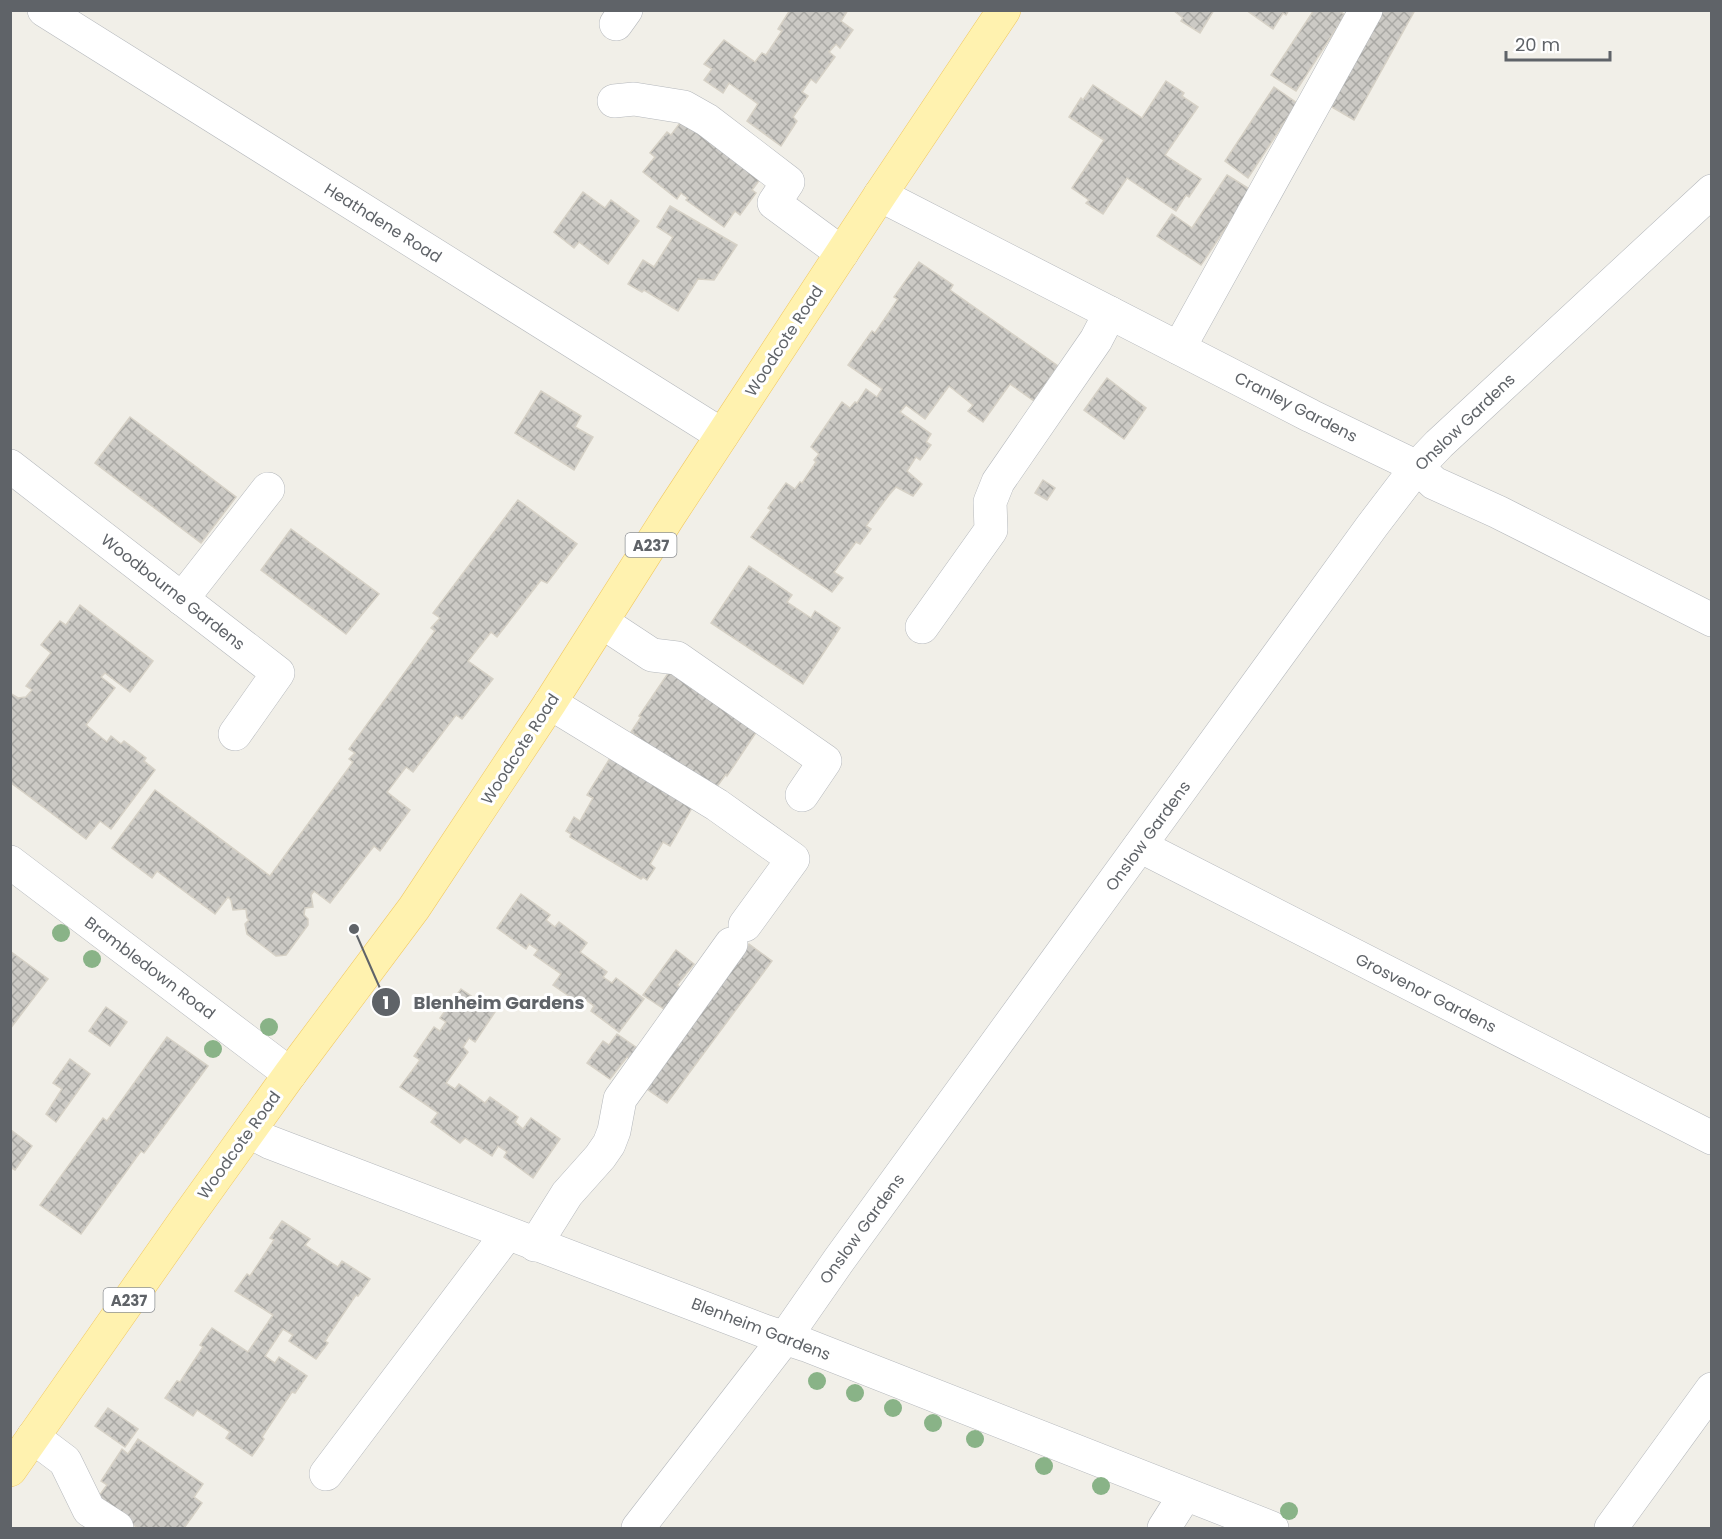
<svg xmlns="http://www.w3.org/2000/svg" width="1722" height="1539" font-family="Poppins,sans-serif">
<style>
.building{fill:url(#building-cross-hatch);stroke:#d6d1c6;stroke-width:1.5}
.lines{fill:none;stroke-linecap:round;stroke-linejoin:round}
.minor-casing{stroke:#b5b8bc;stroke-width:34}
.major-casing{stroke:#f2c960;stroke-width:34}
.minor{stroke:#fff;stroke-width:33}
.major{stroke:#fff2af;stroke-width:33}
.tree{fill:#89b387}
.labels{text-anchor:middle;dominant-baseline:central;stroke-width:6;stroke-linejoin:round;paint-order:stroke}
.shield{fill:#fff;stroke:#8f9295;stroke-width:1.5}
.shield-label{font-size:15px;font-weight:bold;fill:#5f6368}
.street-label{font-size:16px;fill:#5f6368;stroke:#fff}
.leader{fill:none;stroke:#5f6368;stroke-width:2}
.callout-dot{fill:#5f6368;stroke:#fff;stroke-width:2}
.mark-label{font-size:18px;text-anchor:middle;font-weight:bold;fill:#fff}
.callout-label{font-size:18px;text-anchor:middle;font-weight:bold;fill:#5f6368;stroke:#fff;stroke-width:6;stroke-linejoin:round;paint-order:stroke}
</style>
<defs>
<pattern id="building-cross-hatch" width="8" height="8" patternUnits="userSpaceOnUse" patternTransform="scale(1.5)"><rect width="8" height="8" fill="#cccac5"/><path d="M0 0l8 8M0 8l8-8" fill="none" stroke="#a9a8a4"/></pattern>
</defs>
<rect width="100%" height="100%" fill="#f1efe8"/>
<g class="building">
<polygon points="790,10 848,10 841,21 853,30 840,48 836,44 829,52 835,57 816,83 811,79 802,92 808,96 793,117 797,121 781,146 747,121 758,104 729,83 723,93 704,80 712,69 704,64 724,40 755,62 762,53 766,55 782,31 778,29"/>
<polygon points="1173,10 1214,10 1200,33 1181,21 1183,18"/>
<polygon points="1246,10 1289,10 1286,15 1283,13 1273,29"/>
<polygon points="1314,10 1338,10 1345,15 1296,91 1271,75"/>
<polygon points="1381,10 1415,10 1354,120 1330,106"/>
<polygon points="1166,81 1184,93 1182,96 1198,107 1165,155 1201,179 1189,197 1186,195 1176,211 1127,178 1103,214 1086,203 1089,200 1072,188 1104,140 1069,117 1081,98 1083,100 1093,85 1142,118"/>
<polygon points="1274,87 1297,103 1248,178 1225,161"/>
<polygon points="683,119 764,174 752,190 756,193 740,215 735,211 724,227 686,200 688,198 681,193 677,199 643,172 655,157 650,153 667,132 671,135"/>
<polygon points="1227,175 1251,190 1201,265 1157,236 1172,214 1192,228"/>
<polygon points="583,192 605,208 611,200 639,221 608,264 579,242 574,248 554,232"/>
<polygon points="670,206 737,245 714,280 698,279 678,311 644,290 642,292 628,284 643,260 654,267 673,237 657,227"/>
<polygon points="919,262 953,285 950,290 1058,366 1034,401 1010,384 983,422 968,411 973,405 949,386 925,419 906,405 900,412 931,434 926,442 931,445 920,460 916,457 907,471 922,484 913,496 896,487 889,495 866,526 871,529 860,544 856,542 834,572 843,578 832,592 751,537 771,510 768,508 786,483 795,489 800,482 802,483 816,462 814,460 819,454 811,447 842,402 850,408 855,402 857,403 866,389 877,397 882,389 848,365 872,331 875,333 898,299 894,297"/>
<polygon points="1107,378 1146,408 1124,439 1084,410"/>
<polygon points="541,391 581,416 575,427 593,437 574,470 515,433"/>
<polygon points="130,417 236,497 201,543 95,463"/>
<polygon points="1043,480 1055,488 1047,500 1035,493"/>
<polygon points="518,500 577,544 547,583 541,580 497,637 491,632 468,661 493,679 462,719 456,715 413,772 406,767 387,792 410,810 380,851 374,846 330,903 314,891 311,895 313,907 305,908 304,915 308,919 308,925 286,955 276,956 247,934 245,924 249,920 247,918 246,909 233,910 231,900 228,897 215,914 157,871 152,878 112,848 155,790 270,876 353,762 349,759 355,753 349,749 435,631 431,628 440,618 433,613"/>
<polygon points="291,529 379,594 346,634 261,570"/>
<polygon points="749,566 792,595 787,602 811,618 815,611 840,628 803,684 711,623"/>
<polygon points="80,605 153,661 130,692 105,673 101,677 115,688 86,725 107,742 111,736 121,744 124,741 146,758 144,761 155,770 111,829 100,821 86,839 10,782 10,693 18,698 26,697 32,690 26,686 51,653 41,645 60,621 66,625"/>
<polygon points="673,666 761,725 727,776 726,774 716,788 636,738 637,736 631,732 641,717 639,716"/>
<polygon points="612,755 693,806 670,846 663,842 650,864 655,868 647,880 643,877 641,879 570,837 571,834 566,831 574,817 580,821 593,798 587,795"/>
<polygon points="521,894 550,915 546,920 555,927 559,922 587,943 580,952 607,972 603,977 612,983 616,978 644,999 619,1032 591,1011 594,1006 586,1000 582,1005 553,985 561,974 534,955 538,950 529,944 526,949 497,928"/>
<polygon points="749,944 772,961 667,1103 644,1087"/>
<polygon points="676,950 694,964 677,985 683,989 667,1011 643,995"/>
<polygon points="10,951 48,979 10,1029"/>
<polygon points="461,989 495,1012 475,1042 469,1038 463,1047 468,1052 446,1083 455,1089 459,1084 485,1103 490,1097 518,1117 515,1122 523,1129 531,1118 560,1139 533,1178 504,1157 507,1152 498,1146 492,1156 465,1138 460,1143 431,1122 438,1113 400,1087 420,1060 414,1056 434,1027 440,1031 446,1022 440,1018"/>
<polygon points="106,1007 127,1022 110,1046 89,1031"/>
<polygon points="617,1034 640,1050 632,1061 627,1057 610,1079 587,1063 603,1041 609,1045"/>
<polygon points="167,1037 208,1066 144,1153 141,1151 81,1234 40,1205 103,1118 107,1121"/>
<polygon points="70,1059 90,1074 56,1122 46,1114 62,1089 53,1083"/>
<polygon points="11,1130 32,1146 15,1170 10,1167"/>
<polygon points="282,1221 310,1239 305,1245 338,1267 342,1261 370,1279 358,1296 356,1295 325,1341 328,1343 316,1359 289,1341 293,1335 283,1329 265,1356 275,1363 279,1357 307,1376 295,1393 292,1392 262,1437 264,1439 252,1456 226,1438 230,1432 197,1410 193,1416 165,1398 177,1381 180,1382 203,1347 200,1345 212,1328 248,1352 273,1315 235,1291 247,1274 250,1276 274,1240 270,1238"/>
<polygon points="108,1408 138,1429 125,1447 95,1426"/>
<polygon points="138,1439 203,1484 194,1497 202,1503 184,1528 138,1528 96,1500 107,1485 101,1481 122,1449 128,1454"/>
</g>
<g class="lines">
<defs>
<g id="minor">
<polyline points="44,10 722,435"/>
<polyline points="616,24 626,10"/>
<polyline points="614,101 634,99 684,107 707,120 788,182 774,203 842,253"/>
<polyline points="880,195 1311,416 1417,467 1434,483 1498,512 1712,620"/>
<polyline points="1179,348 1366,10"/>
<polyline points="10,466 278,673 235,734"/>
<polyline points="182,599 268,489"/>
<polyline points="602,622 652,655 677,658 825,761 802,795"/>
<polyline points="922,627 991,530 990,502 998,482 1096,340 1110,313"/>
<polyline points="550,703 717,805 793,859 745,925"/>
<polyline points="1140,846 1712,1138"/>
<polyline points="10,862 290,1074"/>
<polyline points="250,1132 269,1142 764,1331 806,1345 1272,1528"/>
<polyline points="535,1245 567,1194 600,1157 609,1144 614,1131 620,1099 731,944"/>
<polyline points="33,1437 65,1461 89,1510 117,1528"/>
<polyline points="326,1474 507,1234"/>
<polyline points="638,1528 784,1339 839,1260 1372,526 1417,467 1439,444 1712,191"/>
<polyline points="1164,1528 1185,1495"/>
<polyline points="1611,1528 1712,1389"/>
</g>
<polyline id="major" points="10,1470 186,1219 290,1074 414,908 550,703 669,516 880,195 1004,10"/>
</defs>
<use href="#minor" class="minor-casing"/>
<use href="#major" class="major-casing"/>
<use href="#minor" class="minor"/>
<use href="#major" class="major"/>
</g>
<g class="tree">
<circle cx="61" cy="933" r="9"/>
<circle cx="92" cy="959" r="9"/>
<circle cx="269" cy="1027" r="9"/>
<circle cx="213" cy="1049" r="9"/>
<circle cx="817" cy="1381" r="9"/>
<circle cx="855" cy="1393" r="9"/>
<circle cx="893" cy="1408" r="9"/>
<circle cx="933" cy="1423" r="9"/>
<circle cx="975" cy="1439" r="9"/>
<circle cx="1044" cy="1466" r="9"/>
<circle cx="1101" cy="1486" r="9"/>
<circle cx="1289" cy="1511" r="9"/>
</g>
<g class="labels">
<g class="shield">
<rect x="625.5" y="533" width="51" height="24" rx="4.5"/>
<rect x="103.5" y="1288" width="51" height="24" rx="4.5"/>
</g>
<g class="shield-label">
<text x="651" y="545">A237</text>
<text x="129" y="1300">A237</text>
</g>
<g class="street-label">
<text transform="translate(383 223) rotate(32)">Heathdene Road</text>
<text transform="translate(784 341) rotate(-57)">Woodcote Road</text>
<text transform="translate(1296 407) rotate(27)">Cranley Gardens</text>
<text transform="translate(1465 422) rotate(-44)">Onslow Gardens</text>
<text transform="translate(173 592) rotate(38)">Woodbourne Gardens</text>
<text transform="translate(520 749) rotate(-57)">Woodcote Road</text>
<text transform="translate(1148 836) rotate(-54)">Onslow Gardens</text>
<text transform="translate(150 968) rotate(37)">Brambledown Road</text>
<text transform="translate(1426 993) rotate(27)">Grosvenor Gardens</text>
<text transform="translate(239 1145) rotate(-54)">Woodcote Road</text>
<text transform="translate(862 1229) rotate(-54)">Onslow Gardens</text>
<text transform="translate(761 1329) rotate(21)">Blenheim Gardens</text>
</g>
</g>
<path class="leader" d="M354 929L386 1002"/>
<g class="callout-dot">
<circle cx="354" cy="929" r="6"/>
<circle cx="386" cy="1002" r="15"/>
</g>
<g class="mark-label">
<text x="386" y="1009">1</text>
</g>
<g class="callout-label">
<text x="499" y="1009">Blenheim Gardens</text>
</g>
<rect width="1722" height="1539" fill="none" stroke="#5f6368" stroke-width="24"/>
<path d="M1506 51v9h104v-9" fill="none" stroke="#5f6368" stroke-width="3"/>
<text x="1515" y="51" font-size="18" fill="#5f6368" stroke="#ffffff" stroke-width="4.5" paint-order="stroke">20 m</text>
</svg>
